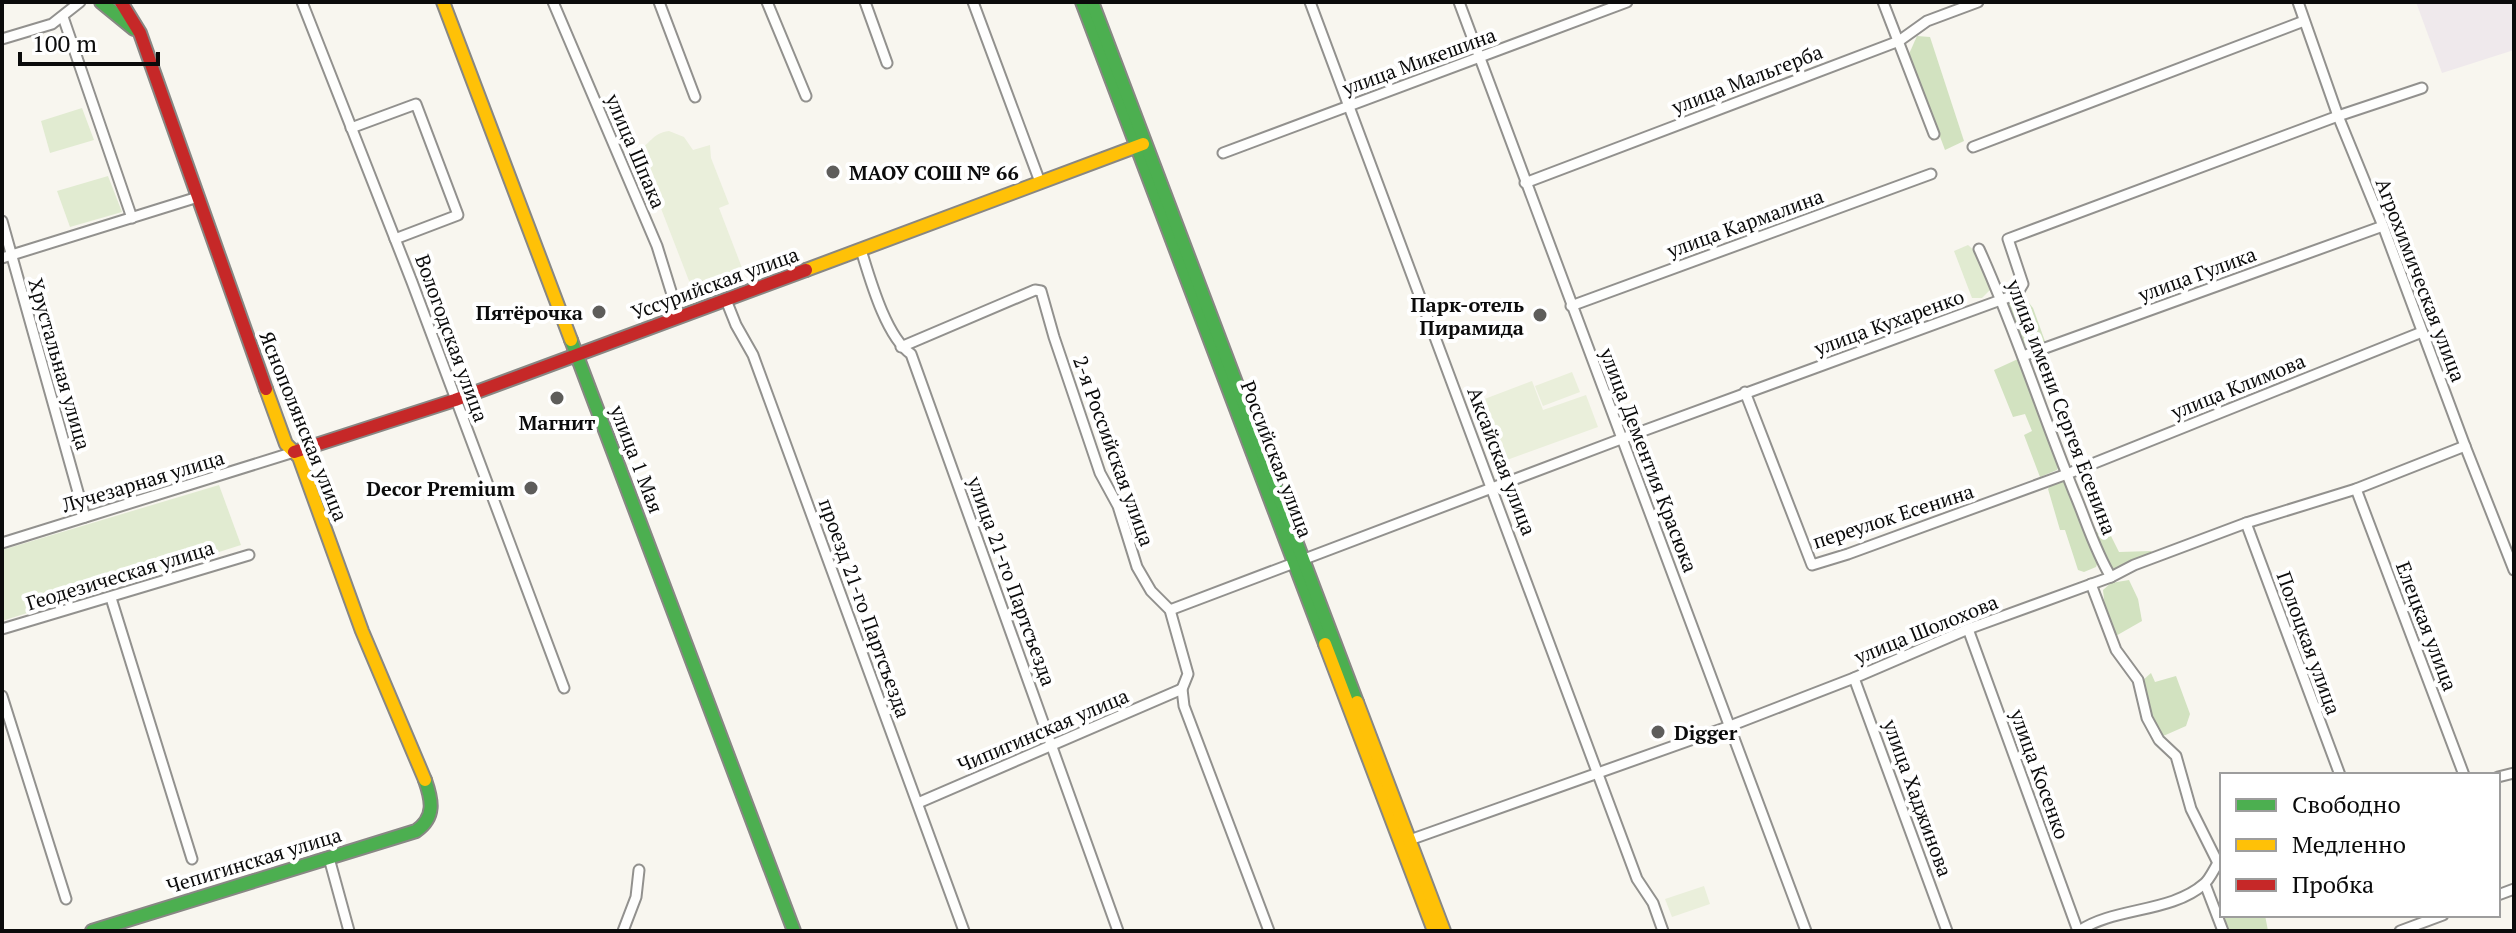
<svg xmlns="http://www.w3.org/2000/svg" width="2516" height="933" font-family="'PT Serif',serif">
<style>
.industrial{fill:#efe9ec}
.green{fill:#e1ebd1}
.forest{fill:#d2e2c0}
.pitch{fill:#eaefdb}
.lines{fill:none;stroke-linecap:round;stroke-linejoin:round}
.street-casing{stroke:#92918e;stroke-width:13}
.fast-casing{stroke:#888784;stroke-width:16}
.slow-casing{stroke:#888784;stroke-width:16}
.jam-casing{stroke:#888784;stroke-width:16}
.street{stroke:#fefefd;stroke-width:9}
.fast{stroke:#4caf50;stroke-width:12}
.slow{stroke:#ffc107;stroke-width:12}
.jam{stroke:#c62828;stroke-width:12}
.poi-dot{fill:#5e5d5b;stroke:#fff;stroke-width:3}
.labels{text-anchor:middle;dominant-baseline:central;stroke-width:8;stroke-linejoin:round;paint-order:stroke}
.street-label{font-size:20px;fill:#0b0b0b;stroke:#fff}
.poi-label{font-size:20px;font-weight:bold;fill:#0b0b0b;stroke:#fff;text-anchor:end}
</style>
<rect width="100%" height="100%" fill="#f8f6ef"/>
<polygon class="industrial" points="2416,2 2514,2 2514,50 2442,73"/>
<g class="green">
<polygon points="82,108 94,140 50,153 41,121"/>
<polygon points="108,176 122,212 70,227 57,191"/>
<polygon points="1968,245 1977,253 1992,288 1982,298 1972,298 1954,251"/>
<polygon points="219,485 241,545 2,621 2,550"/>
</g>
<g class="forest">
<polygon points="1917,36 1930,37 1964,141 1945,150 1909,54"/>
<path d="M 2014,296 L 2025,298 L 2033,308 L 2046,344 L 2031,349 C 2018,342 2008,317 2008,303 Z"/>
<polygon points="2018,359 2059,465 2057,470 2040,477 2024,435 2032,431 2025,414 2013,417 1994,370"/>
<polygon points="2066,476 2099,559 2096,567 2084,572 2078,570 2065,530 2060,530 2048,489 2056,478"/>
<polygon points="2107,528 2119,552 2151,551 2157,558 2116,572 2104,557 2094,533"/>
<polygon points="2129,580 2138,599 2142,621 2114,637 2106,618 2103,590 2111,583"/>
<polygon points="2151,673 2155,682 2176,676 2190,714 2186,726 2161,737 2148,715 2142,681"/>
<polygon points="2222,903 2222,915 2265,915 2268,931 2225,931 2215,906"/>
</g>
<g class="pitch">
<path d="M 669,131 L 684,137 L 693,150 L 710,145 L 711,158 L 729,204 L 719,208 L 744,273 L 701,289 L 691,286 L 638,149 C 650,146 651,133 669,131 Z"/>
<polygon points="1572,372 1580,392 1543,406 1535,386"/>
<polygon points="1532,381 1543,410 1586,395 1598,427 1496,464 1474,403"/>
<polygon points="1704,886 1710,904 1672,917 1665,899"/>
</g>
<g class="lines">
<defs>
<g id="street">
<polyline points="302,2 412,282 564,688"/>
<polyline points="553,2 657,246 679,317"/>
<polyline points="659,2 695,97"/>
<polyline points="767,2 806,96"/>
<polyline points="865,2 887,63"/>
<polyline points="973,2 1040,182"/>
<polyline points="1310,2 1637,879 1653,903 1663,931"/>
<polyline points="1459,2 1806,931"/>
<polyline points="1883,2 1934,134"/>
<polyline points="2298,2 2338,116 2383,226 2465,446 2514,570"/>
<polyline points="63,17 132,218"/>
<polyline points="2,39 52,24 80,2"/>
<polyline points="351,128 416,104 458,215 395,239"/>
<polyline points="1973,147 2304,21"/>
<polyline points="1223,153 1627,2"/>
<polyline points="1525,183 1899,41 1927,21 1978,2"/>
<polyline points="2,221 85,517"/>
<path d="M 1979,249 C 2015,328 2041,411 2074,492 C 2086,520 2095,551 2111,577"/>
<path d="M 861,250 C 870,279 886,337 911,354 L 1118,931"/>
<polyline points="2,258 198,197"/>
<polyline points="726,300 736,325 753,355 964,931"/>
<polyline points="1571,306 1931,174"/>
<polyline points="901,347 1035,290 1041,291 1054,337 1100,473 1118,506 1137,567 1151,591 1170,610 1188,674 1182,689 1184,706 1269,931"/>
<polyline points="2023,356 2383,226"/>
<polyline points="1745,392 1812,565 1848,554 2067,474 2422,332"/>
<polyline points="2356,489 2464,775"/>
<polyline points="2246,523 2340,775"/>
<polyline points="2,543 294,452"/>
<polyline points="2091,584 2116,650 2138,680 2147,718 2159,740 2176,756 2191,809 2218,863"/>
<polyline points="111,598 192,859"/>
<polyline points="1170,610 1621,439 2017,294 2023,284 2008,239 2338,116 2422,88"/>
<polyline points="2,629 249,555"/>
<polyline points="1968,629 2078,931"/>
<polyline points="1854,678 1947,931"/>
<polyline points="2,696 66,899"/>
<polyline points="2498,777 2514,773"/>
<polyline points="918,803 1182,689"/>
<polyline points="1404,842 1730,726 1854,678 1968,629 2111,577 2134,565 2246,523 2356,489 2465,446"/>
<polyline points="329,858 349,931"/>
<polyline points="2205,884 2223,931"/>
<polyline points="2498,895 2514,889"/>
<polyline points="623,931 636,897 639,870"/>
<path d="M 2079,931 C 2114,907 2171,913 2204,884 C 2210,879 2214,869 2218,863 L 2222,861"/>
<polyline points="2400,931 2443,915"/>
</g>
<g id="fast">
<polyline points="101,2 134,29"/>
<polyline points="1082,2 1325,644"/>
<polyline points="1092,2 1357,702"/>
<polyline points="571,340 794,931"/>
<path d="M 92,931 L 416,831 C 436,817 432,800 425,780"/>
</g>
<g id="slow">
<polyline points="443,2 571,340"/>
<polyline points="806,270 1143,144"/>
<polyline points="266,389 286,444 299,457 362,631 425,780"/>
<polyline points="1325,644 1434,931"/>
<polyline points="1357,702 1444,931"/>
</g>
<g id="jam">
<polyline points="121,2 140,33 266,389"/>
<polyline points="294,452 455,400 806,270"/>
</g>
</defs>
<use href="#street" class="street-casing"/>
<use href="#fast" class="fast-casing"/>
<use href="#slow" class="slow-casing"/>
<use href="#jam" class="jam-casing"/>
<use href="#street" class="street"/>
<use href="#fast" class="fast"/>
<use href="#slow" class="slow"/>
<use href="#jam" class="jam"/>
</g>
<g class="poi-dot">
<circle cx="833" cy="172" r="8"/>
<circle cx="599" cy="312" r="8"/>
<circle cx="1540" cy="315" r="8"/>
<circle cx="557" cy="398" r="8"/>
<circle cx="531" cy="488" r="8"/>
<circle cx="1658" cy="732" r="8"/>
</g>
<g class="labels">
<g class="street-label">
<text transform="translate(1419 61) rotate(-20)">улица Микешина</text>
<text transform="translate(1747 79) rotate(-21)">улица Мальгерба</text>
<text transform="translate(636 151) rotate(67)">улица Шпака</text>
<text transform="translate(1745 223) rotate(-20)">улица Кармалина</text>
<text transform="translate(2197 274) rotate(-20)">улица Гулика</text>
<text transform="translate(2421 280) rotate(69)">Агрохимическая улица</text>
<text transform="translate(715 283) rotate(-20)">Уссурийская улица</text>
<text transform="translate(1889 322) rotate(-20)">улица Кухаренко</text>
<text transform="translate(452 338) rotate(70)">Вологодская улица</text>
<text transform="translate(60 364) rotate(74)">Хрустальная улица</text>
<text transform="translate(2238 386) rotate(-22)">улица Климова</text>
<text transform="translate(2062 407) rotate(69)">улица имени Сергея Есенина</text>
<text transform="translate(304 426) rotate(68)">Яснополянская улица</text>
<text transform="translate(1114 451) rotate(70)">2-я Российская улица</text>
<text transform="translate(637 459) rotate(69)">улица 1 Мая</text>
<text transform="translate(1277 459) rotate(69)">Российская улица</text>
<text transform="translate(1649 460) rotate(69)">улица Дементия Красюка</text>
<text transform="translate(1502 461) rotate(69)">Аксайская улица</text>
<text transform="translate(143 481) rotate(-17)">Лучезарная улица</text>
<text transform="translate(1893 516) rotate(-18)">переулок Есенина</text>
<text transform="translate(120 575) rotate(-17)">Геодезическая улица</text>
<text transform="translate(1012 581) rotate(70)">улица 21-го Партсъезда</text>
<text transform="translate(865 608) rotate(70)">проезд 21-го Партсъезда</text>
<text transform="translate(2427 626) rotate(69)">Елецкая улица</text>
<text transform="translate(1926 629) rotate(-22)">улица Шолохова</text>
<text transform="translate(2309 643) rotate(70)">Полоцкая улица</text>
<text transform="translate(1043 730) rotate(-23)">Чипигинская улица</text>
<text transform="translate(2040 774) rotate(70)">улица Косенко</text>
<text transform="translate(1918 798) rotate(70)">улица Хаджинова</text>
<text transform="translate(254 860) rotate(-17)">Чепигинская улица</text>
</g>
<g class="poi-label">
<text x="849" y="172" text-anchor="start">МАОУ СОШ № 66</text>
<text x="1524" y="304">Парк-отель<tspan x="1524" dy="23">Пирамида</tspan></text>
<text x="583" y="312">Пятёрочка</text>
<text x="557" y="422" text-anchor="middle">Магнит</text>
<text x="515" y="488">Decor Premium</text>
<text x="1674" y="732" text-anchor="start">Digger</text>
</g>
</g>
<rect width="2516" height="933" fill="none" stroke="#0b0b0b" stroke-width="8"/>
<rect x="2220" y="773" width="280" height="144" fill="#ffffff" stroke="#9d9d9d" stroke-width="2"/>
<rect x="2236" y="799" width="40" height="12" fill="#4caf50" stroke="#9d9d9d" stroke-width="2"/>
<text x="2292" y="813" font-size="24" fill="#0b0b0b">Свободно</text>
<rect x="2236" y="839" width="40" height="12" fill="#ffc107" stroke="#9d9d9d" stroke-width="2"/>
<text x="2292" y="853" font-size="24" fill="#0b0b0b">Медленно</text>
<rect x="2236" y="879" width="40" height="12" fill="#c62828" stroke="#9d9d9d" stroke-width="2"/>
<text x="2292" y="893" font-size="24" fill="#0b0b0b">Пробка</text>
<path d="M20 52v12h138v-12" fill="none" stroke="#0b0b0b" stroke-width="4"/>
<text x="32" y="52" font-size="24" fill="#0b0b0b" stroke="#ffffff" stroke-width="6" paint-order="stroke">100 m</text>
</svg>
